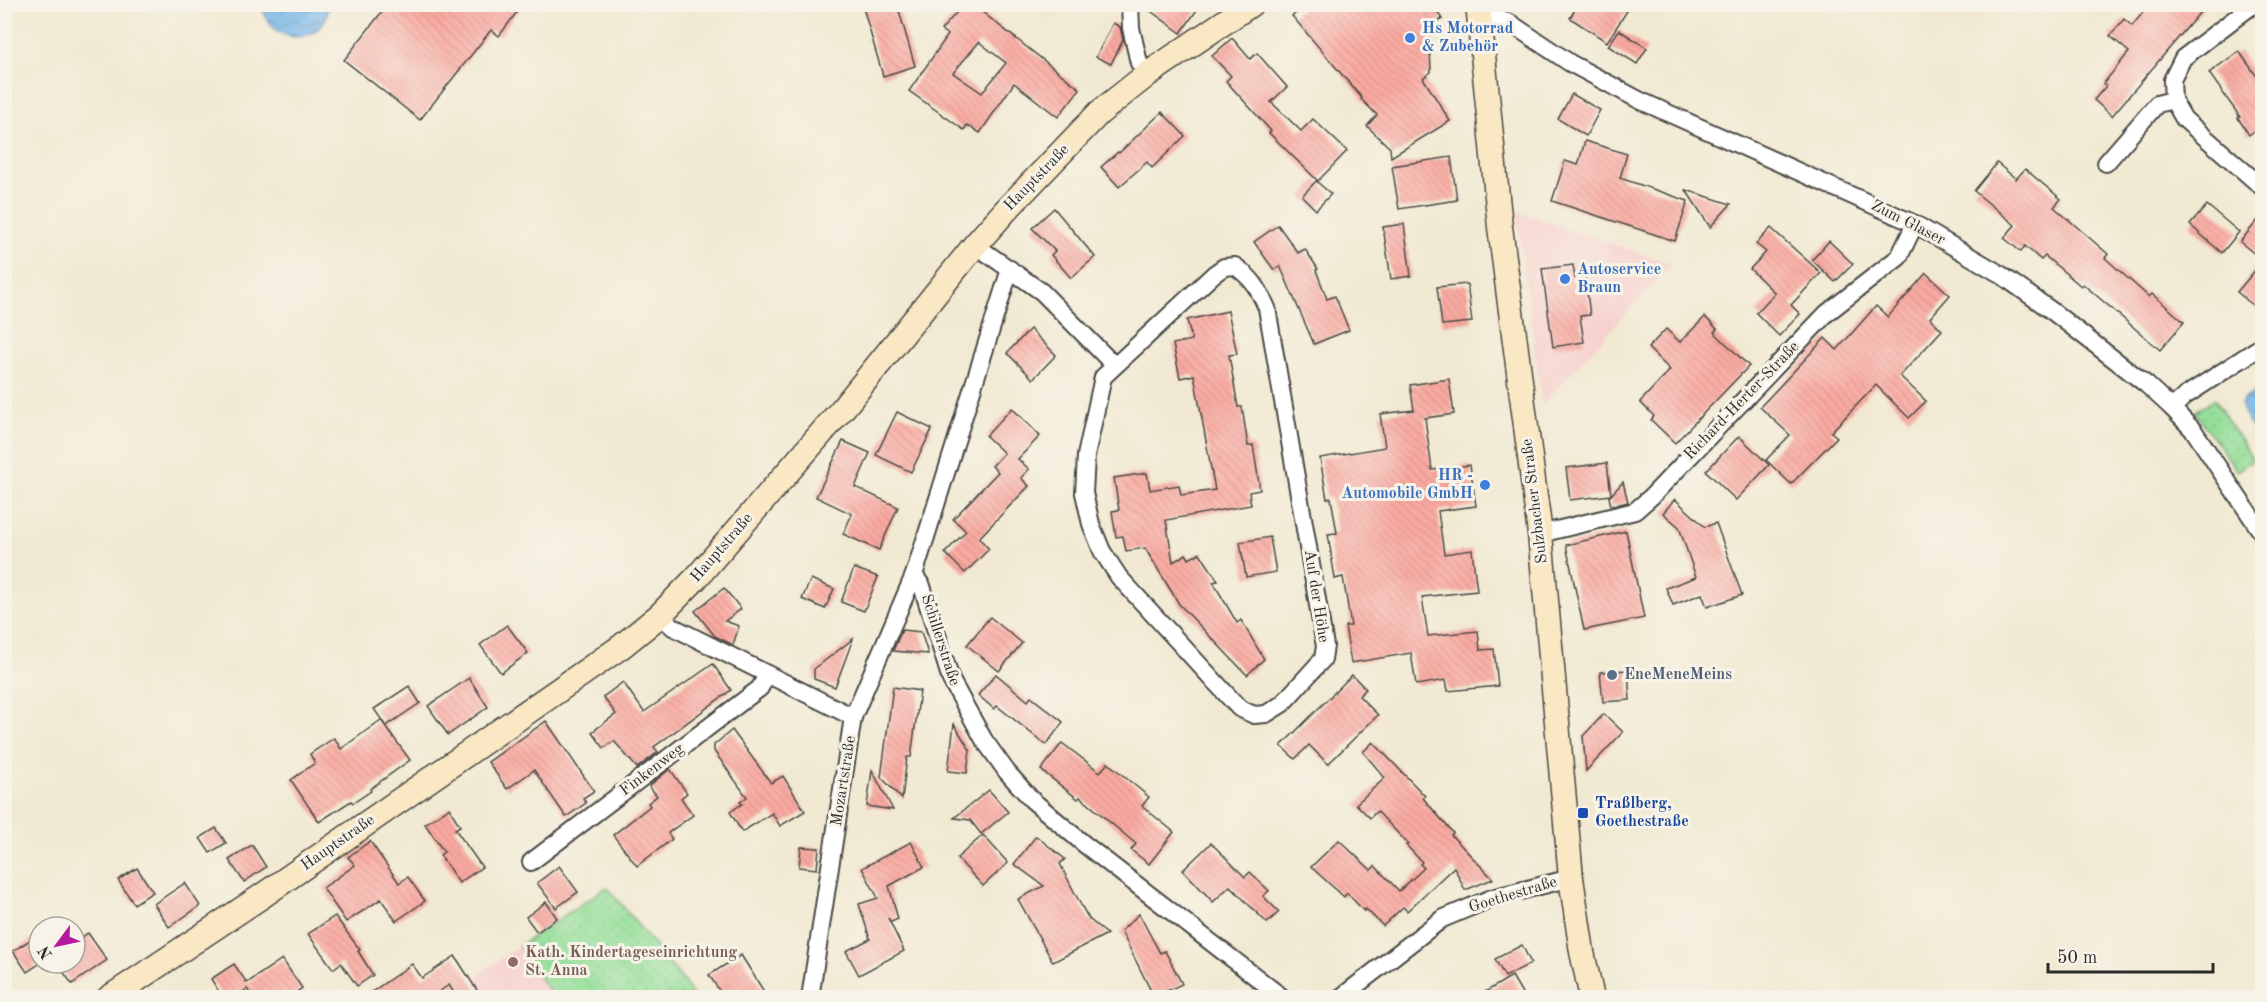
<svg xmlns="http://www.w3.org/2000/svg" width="2267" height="1002" font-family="'Old Standard TT',serif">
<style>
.built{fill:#f7d0cc}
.grass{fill:url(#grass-dots);stroke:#608562;stroke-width:1.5}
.water{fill:url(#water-waves);stroke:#4f708a;stroke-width:1.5}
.building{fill:url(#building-back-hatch);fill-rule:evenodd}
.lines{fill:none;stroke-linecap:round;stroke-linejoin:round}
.street-casing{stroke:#494844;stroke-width:20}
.secondary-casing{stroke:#494844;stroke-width:27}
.street{stroke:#fff;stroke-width:16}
.secondary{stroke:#fae7c3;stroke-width:24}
.shop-dot{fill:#3f7fe0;stroke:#f7f3e8;stroke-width:2}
.service-dot{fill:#5c6f8a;stroke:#f7f3e8;stroke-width:2}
.transit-dot{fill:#1a4fb4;stroke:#f7f3e8;stroke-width:2}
.education-dot{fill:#8d6e63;stroke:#f7f3e8;stroke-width:2}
.labels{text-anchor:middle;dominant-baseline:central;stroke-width:6;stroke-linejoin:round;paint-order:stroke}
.shop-label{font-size:16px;font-weight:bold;fill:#366cbe;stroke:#f7f3e8;text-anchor:start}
.street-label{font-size:16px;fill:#2b2b2b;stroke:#f7f3e8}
.service-label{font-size:16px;font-weight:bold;fill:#4e5e75;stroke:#f7f3e8;text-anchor:start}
.transit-label{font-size:16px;font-weight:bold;fill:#164399;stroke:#f7f3e8;text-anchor:start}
.education-label{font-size:16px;font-weight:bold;fill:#785e54;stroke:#f7f3e8;text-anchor:start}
</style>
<defs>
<pattern id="grass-dots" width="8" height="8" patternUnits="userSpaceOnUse" patternTransform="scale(1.5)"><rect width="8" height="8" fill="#95df9a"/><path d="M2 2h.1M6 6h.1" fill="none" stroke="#81c085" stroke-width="1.8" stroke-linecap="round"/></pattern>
<pattern id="water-waves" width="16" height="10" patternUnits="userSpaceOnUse" patternTransform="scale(1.5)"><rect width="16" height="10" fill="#73b4e8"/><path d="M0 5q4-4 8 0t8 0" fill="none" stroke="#5f93bc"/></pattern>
<pattern id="building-back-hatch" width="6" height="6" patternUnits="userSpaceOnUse" patternTransform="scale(1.5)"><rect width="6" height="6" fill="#faaaa1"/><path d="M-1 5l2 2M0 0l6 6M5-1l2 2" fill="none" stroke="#d6928b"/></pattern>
</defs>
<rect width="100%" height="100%" fill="#f7f3e8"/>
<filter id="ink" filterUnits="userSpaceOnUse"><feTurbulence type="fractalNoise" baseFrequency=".0167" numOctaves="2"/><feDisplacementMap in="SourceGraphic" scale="12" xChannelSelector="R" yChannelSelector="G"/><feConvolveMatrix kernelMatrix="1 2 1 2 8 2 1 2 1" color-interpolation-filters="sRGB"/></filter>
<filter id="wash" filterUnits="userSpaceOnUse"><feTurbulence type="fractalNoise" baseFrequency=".008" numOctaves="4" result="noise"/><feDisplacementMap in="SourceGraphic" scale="24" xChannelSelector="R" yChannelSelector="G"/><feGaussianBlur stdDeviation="1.35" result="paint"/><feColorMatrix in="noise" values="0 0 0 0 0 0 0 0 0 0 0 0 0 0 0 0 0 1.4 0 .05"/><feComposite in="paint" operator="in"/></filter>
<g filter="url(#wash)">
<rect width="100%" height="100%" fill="#f1e9d2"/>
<g class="built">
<polygon points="1516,211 1672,264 1542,405 1518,224"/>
<polygon points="519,946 553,997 479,997 483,995 474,978"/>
</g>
<g class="grass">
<polygon points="2214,399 2253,460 2237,471 2195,412"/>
<polygon points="607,887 682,979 694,997 553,997 519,946"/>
</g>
<g class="water">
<path d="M 262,4 L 328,5 C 328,45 269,50 262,4 Z"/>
<polygon points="2262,388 2262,441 2246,419 2241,404 2244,399"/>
</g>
<g id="blocks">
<g class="building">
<polygon points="388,4 523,4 499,36 491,30 420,120 344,60"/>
<polygon points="862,4 897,4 915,66 883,76"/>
<path d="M 964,4 L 972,4 L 1080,89 L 1058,117 L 1014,83 L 980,133 L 967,125 L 964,130 L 909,91 L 948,35 L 941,30 ZM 979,42 L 1006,63 L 982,93 L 953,73 Z"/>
<polygon points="1141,4 1201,4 1181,33"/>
<polygon points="1309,4 1432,4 1442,19 1429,28 1431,72 1423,78 1450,121 1391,157 1390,148 1367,126 1377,115 1361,99 1362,98 1292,16"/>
<polygon points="1578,4 1617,4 1627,11 1607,42 1570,18"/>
<polygon points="2150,4 2207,4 2112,116 2094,100 2106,86 2103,84 2129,52 2110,36 2124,19 2132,26"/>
<polygon points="1113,23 1120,27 1123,40 1111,64 1096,57"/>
<polygon points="1619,30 1647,48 1637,64 1608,46"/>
<polygon points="1232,38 1250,59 1257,53 1287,87 1271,102 1301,131 1313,119 1347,151 1318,181 1269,133 1271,131 1226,81 1231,76 1212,56"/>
<polygon points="2239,51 2262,84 2262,125 2249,135 2238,118 2240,117 2209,73"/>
<polygon points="1572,94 1600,110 1586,136 1558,119"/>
<polygon points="1162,112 1185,136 1152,168 1147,162 1119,187 1101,167 1118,152 1119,153"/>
<polygon points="1585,141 1627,154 1620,178 1688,201 1675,241 1552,201 1565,161 1578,165"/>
<polygon points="1451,157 1457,200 1399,209 1392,166"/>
<polygon points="1997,163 2016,179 2025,169 2061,199 2054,207 2108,254 2105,258 2149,297 2152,294 2184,322 2160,350 2083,284 2081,286 2045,256 2041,260 2025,246 2021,252 2004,238 2015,225 1974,191"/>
<polygon points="1316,181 1331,194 1316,210 1302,196"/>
<polygon points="1686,190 1731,204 1710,227"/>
<polygon points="2207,205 2239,232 2222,253 2190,225"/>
<polygon points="1054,208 1095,257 1071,278 1051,255 1055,251 1032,228"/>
<polygon points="2262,215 2262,260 2240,242"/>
<polygon points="1404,224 1411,276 1391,279 1383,227"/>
<polygon points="1278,225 1298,253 1305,249 1318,269 1316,270 1327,299 1335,296 1349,330 1314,344 1280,266 1274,270 1254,242"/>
<polygon points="1771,228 1821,273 1791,305 1800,314 1779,336 1756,313 1775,293 1750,269 1766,252 1756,244"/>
<polygon points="1829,241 1853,264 1835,282 1812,260"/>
<polygon points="2262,262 2262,313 2237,292"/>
<polygon points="1573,265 1575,278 1585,277 1590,315 1580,316 1584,342 1553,347 1542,269"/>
<polygon points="1926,273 1950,295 1930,318 1942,330 1900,376 1926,401 1909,418 1876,385 1831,432 1837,437 1791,484 1766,460 1790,435 1760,407 1825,338 1837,350 1876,306 1888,317"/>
<polygon points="1467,284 1472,322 1442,325 1437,287"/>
<polygon points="1228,311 1237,354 1229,355 1238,407 1242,407 1248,446 1253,445 1260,490 1249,492 1251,505 1166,520 1173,562 1186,554 1189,559 1200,553 1218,581 1213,582 1237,623 1241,620 1264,659 1247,675 1179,604 1145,548 1126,551 1123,536 1116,537 1112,511 1119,510 1114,478 1147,473 1150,490 1179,485 1181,495 1215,490 1194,375 1180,378 1173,344 1192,340 1187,320"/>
<polygon points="1705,317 1717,329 1714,332 1749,366 1675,443 1651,420 1654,416 1640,402 1670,370 1648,348 1666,329 1680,342"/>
<polygon points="1030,329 1056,355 1033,379 1007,353"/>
<polygon points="1449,379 1454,414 1425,418 1432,470 1470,465 1476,506 1438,511 1444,554 1472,550 1477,591 1422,597 1428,636 1478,631 1480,650 1494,649 1498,686 1448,691 1446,680 1416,685 1411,653 1351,663 1345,626 1351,626 1343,577 1335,579 1328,534 1337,533 1331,498 1327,499 1320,458 1385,447 1380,414 1414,410 1410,385"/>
<polygon points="1012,408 1040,436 1018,459 1029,469 1021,478 1029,486 979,538 989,549 965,573 945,553 966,531 953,519 998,472 992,466 1004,453 986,436"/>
<polygon points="897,412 932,429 911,472 876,455"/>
<polygon points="1739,436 1769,465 1736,500 1706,471"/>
<polygon points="843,441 870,453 855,487 898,507 879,550 843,534 852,514 816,497"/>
<polygon points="1607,463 1611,495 1623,482 1628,502 1611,506 1609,497 1611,495 1570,500 1566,468"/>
<polygon points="1675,499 1705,527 1716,523 1742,595 1707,607 1702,594 1673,605 1666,588 1696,577 1679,527 1663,513"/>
<polygon points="1626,531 1644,618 1584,630 1566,545"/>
<polygon points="1270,537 1276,572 1246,577 1240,542"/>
<polygon points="854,568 878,577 864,611 841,602"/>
<polygon points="811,579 834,589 825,609 802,599"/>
<polygon points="724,588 741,609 725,621 739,626 733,645 715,636 695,611"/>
<polygon points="990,617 1022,643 999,671 967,645"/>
<polygon points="507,625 528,653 501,673 480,645"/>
<polygon points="902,630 921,632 928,654 893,651"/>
<polygon points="853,639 835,687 814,679 814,669"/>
<polygon points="713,664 731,690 654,747 658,752 637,768 614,741 604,748 592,732 616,714 603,697 623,682 644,712"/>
<polygon points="1628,670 1630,700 1603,702 1600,672"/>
<polygon points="996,674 1028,701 1031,697 1063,722 1046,745 997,706 994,709 978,695"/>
<polygon points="1352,675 1366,689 1359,696 1378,715 1328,764 1309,745 1295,759 1281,746"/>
<polygon points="469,678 488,707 448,735 428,706"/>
<polygon points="409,686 420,703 386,726 374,709"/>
<polygon points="893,687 920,691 911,757 907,757 902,799 881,777"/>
<polygon points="1604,714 1623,732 1586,771 1583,736"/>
<polygon points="381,720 410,760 370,789 371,791 353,803 351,801 319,822 291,780 315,763 310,754 334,738 341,749"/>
<polygon points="546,721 594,791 583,798 586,803 566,817 534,770 507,789 488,762"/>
<polygon points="954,724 970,750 967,773 948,771"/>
<polygon points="732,730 771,783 783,776 805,811 780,826 772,813 742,832 730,812 742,804 740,802 747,797 714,751 714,745"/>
<polygon points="1373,742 1425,796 1423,798 1453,833 1451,835 1493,879 1465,890 1454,867 1407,911 1403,907 1383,926 1366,909 1364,911 1347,893 1344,897 1311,867 1339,840 1371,870 1375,866 1399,891 1424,868 1420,864 1422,862 1406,845 1408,844 1377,811 1370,818 1356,804 1385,778 1363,752"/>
<polygon points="1062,743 1100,772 1108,763 1149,797 1142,806 1174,832 1149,864 1131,850 1136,844 1080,797 1078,799 1041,770"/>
<polygon points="670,769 687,793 681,798 693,815 668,833 672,839 637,866 613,835 650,806 648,803 657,796 649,786"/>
<polygon points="872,770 893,810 867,806"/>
<polygon points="989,790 1008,812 981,834 970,820 954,818"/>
<polygon points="449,808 460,826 455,829 482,867 459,883 440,855 444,852 425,824"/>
<polygon points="216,828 226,843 210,853 200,838"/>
<polygon points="983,835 1008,863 983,886 957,858"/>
<polygon points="1036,836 1065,859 1060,864 1082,907 1089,919 1107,934 1053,962 1018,899 1044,886 1014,864"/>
<polygon points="370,841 399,883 408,877 425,901 396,921 381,899 346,922 323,888 355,865 348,857"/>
<polygon points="911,842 924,867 889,886 898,919 891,922 888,918 904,951 859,975 846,951 870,939 859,904 878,898 862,868"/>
<polygon points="1211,843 1245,877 1250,872 1269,891 1263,896 1279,912 1267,923 1230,886 1213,902 1183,870"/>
<polygon points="252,845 266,867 244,882 229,860"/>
<polygon points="801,847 819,848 817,869 799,867"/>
<polygon points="559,866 578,892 556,908 537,883"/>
<polygon points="137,868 153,892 134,904 118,880"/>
<polygon points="185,883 200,906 169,927 154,904"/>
<polygon points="546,902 557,918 537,932 526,917"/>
<polygon points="1139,914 1160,953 1165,951 1182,984 1154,997 1121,931"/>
<polygon points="335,916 360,950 358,951 373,975 357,986 341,963 333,969 308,934"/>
<polygon points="88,933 107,960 72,984 57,963 75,963 75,942"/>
<polygon points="39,934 39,964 27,972 13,951"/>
<polygon points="1522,945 1531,963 1505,977 1495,959"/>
<polygon points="741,955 768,998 724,998 709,975"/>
<polygon points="455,956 482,998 457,998 449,985 430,998 363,998 412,964 422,978"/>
<polygon points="282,959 302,988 289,998 253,998 247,989 234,998 223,998 211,979 234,964 247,983"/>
<polygon points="1512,976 1525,998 1475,998"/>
</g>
</g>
</g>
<g filter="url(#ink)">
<use href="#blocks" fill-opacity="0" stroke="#494844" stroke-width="1.5"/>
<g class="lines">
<defs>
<g id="street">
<polyline points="1130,4 1131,28 1139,63 1148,74"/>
<polyline points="2254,4 2183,58 2172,80 2173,100 2184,119 2262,187"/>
<polyline points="1478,18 1494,18 1510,23 1570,63 1639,100 1915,224 2000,274 2052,311 2147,385 2172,408 2194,431 2262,533"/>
<polyline points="2106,163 2157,104 2173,100"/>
<polyline points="975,245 1042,292 1114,365"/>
<path d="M 1235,266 C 1253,279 1258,288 1267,308 L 1325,646 L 1323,659 L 1282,704 L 1266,714 L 1254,715 L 1239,708 L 1119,577 L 1102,551 L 1091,524 L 1084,493 L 1086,456 L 1103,377 L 1214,274 L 1224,267 Z"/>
<polyline points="2172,408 2185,396 2262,346"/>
<polyline points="1540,534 1635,511 1651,497 1827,313 1899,257 1915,224"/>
<polyline points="914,575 922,586 951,680 984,740 1007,772 1032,800 1084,844 1283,998"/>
<polyline points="660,615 673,627 767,674"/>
<polyline points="531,862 760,688 767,674 853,717"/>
<polyline points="810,998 853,717 914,575 1010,269"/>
<polyline points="1340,998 1442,919 1492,898 1571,878"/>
</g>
<g id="secondary">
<polyline points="1478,4 1500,227 1540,534 1571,878 1582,952 1592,998"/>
<polyline points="109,998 262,896 622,646 660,615 697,577 844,407 975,245 1006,210 1099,113 1148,74 1251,4"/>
</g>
</defs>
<use href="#street" class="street-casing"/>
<use href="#secondary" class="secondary-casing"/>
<use href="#street" class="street"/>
<use href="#secondary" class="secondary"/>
</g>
</g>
<g class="shop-dot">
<circle cx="1410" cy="38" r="6"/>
<circle cx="1565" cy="279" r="6"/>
<circle cx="1485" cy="485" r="6"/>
</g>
<circle class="service-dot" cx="1612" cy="675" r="6"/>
<rect class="transit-dot" x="1577" y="807" width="12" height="12" rx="3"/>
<circle class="education-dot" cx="513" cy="962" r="6"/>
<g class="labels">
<g class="shop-label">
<text x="1422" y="29">Hs Motorrad<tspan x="1422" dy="18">&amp; Zubehör</tspan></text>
<text x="1577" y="270">Autoservice<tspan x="1577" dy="18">Braun</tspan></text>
<text x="1473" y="476" text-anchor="end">HR -<tspan x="1473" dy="18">Automobile GmbH</tspan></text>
</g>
<g class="street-label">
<text transform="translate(1037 178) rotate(-46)">Hauptstraße</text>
<text transform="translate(1908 223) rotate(27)">Zum Glaser</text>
<text transform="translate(1742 401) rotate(-46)">Richard-Herter-Straße</text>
<text transform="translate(1535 501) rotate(-97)">Sulzbacher Straße</text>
<text transform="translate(722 548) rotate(-49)">Hauptstraße</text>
<text transform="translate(1316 596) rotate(81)">Auf der Höhe</text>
<text transform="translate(940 640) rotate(72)">Schillerstraße</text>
<text transform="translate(652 770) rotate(-37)">Finkenweg</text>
<text transform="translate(844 781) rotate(-81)">Mozartstraße</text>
<text transform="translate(338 843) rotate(-35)">Hauptstraße</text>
<text transform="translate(1513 895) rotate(-17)">Goethestraße</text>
</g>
<g class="service-label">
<text x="1624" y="675">EneMeneMeins</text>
</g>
<g class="transit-label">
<text x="1595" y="804">Traßlberg,<tspan x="1595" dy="18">Goethestraße</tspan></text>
</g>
<g class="education-label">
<text x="525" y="953">Kath. Kindertageseinrichtung<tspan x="525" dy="18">St. Anna</tspan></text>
</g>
</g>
<rect width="2267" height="1002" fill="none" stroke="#f7f3e8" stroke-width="24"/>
<g transform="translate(57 945) rotate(237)"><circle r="28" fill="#f7f3e8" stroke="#a5a39c" stroke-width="1.5"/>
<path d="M0-4.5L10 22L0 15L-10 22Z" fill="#b5179e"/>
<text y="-9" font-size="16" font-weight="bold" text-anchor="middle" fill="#2b2b2b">N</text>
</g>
<path d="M2048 963v9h165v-9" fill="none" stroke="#2b2b2b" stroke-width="3"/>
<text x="2057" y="963" font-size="18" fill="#2b2b2b" stroke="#f7f3e8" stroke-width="4.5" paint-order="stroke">50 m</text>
</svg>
